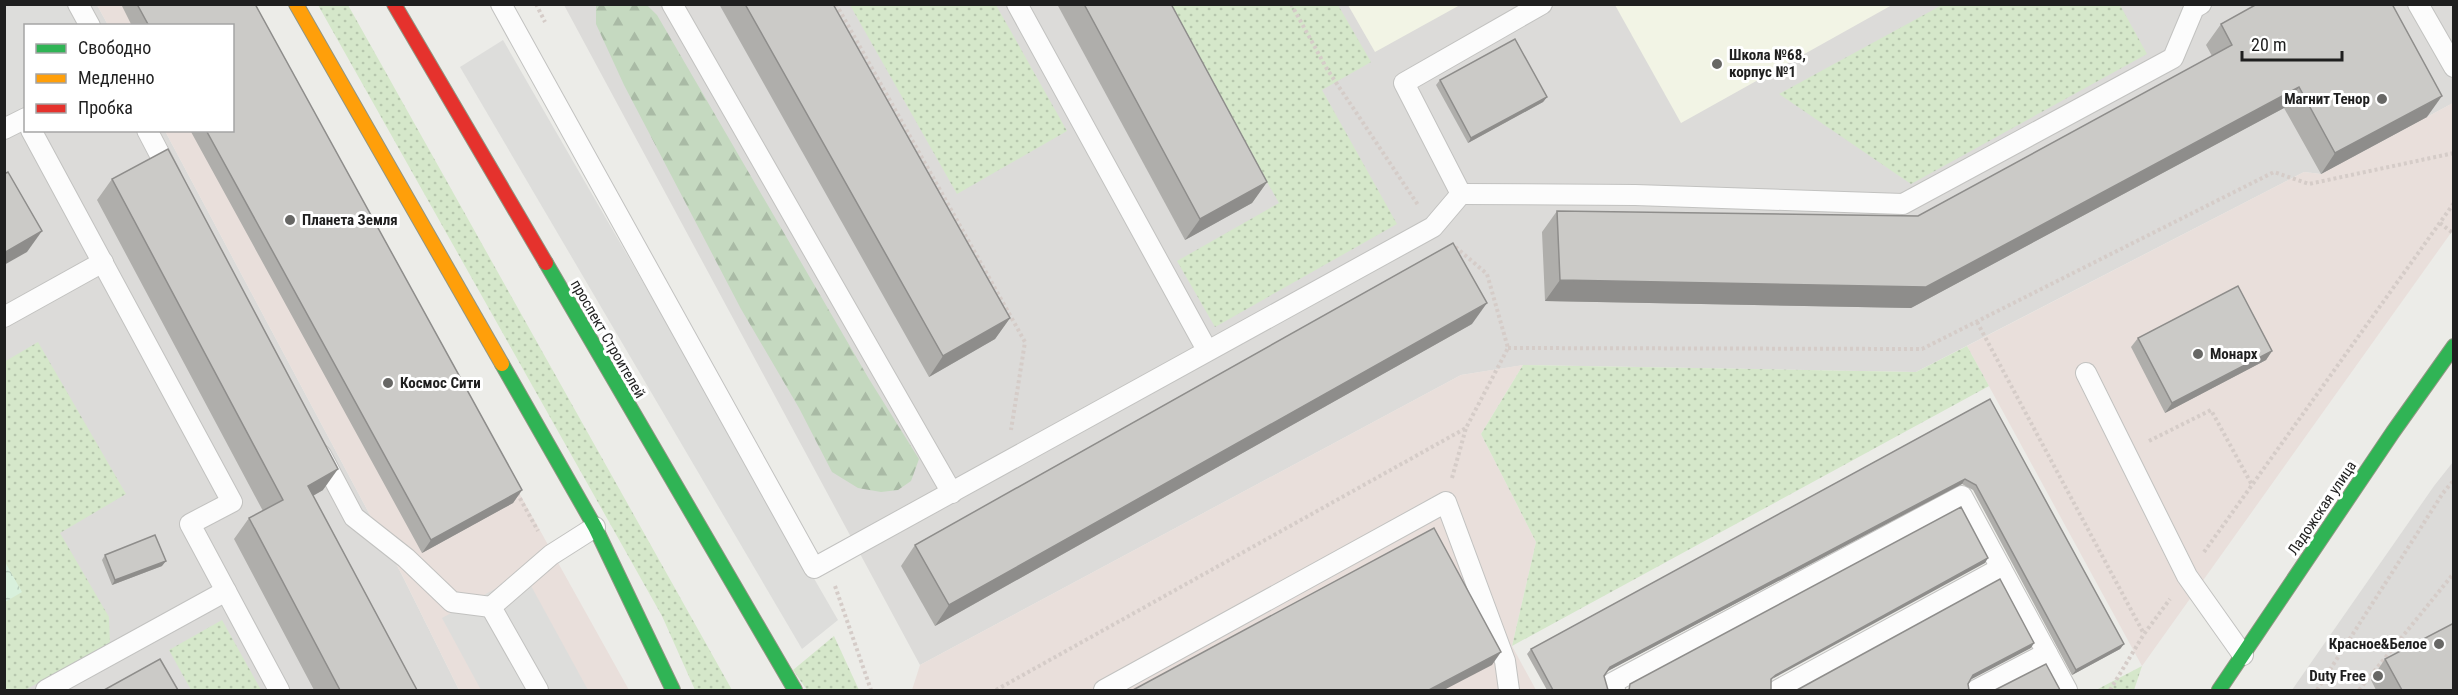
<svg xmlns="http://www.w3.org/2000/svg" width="2458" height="695" font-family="'Roboto Condensed',sans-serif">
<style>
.residential{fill:#dcdbd9}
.commercial{fill:#e9dfdb}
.education{fill:#f2f4e5}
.grass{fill:url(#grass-dots)}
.forest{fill:url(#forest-firs)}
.park{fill:url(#park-crowns)}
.parking{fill:#dddddb}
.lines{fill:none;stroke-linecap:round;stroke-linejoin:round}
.lane-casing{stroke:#c2c2c0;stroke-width:22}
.fast-casing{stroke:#909582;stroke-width:16}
.slow-casing{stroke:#909582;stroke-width:16}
.jam-casing{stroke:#909582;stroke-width:16}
.path{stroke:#d5ccc8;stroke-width:4;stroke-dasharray:3 3;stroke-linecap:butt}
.lane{stroke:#fcfcfc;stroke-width:20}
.fast{stroke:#30b455;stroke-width:14}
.slow{stroke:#ff9f0a;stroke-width:14}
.jam{stroke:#e5322d;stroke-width:14}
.wall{fill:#afaeab}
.shaded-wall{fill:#8e8d8b}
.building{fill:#cbcac7;stroke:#8e8d8b;stroke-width:1.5}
.poi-dot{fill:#676765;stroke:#fff;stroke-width:2}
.labels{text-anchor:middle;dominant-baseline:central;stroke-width:6;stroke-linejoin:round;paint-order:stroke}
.poi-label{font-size:15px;font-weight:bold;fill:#1f1f1f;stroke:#fff;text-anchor:start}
.street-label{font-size:15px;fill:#1f1f1f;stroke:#fff}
</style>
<defs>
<pattern id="grass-dots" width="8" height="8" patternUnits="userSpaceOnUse" patternTransform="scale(1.5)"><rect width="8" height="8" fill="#d5e7ca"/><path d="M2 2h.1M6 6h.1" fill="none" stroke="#b6c6ad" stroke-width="1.8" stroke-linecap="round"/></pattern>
<pattern id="forest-firs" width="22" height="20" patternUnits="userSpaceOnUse" patternTransform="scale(1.5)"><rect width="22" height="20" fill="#c5d9c0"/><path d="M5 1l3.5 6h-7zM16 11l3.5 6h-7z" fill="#a9baa5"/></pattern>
<pattern id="park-crowns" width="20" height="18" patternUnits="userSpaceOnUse" patternTransform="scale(1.5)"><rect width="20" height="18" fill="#d8f0dc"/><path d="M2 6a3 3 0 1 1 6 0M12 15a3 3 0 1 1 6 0" fill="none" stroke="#b9cdbc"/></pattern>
</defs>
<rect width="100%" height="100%" fill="#ecece8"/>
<g class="residential">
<polygon points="4,5 97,5 108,25 26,26 26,130 165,131 402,575 459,690 5,690"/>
<polygon points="564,5 2453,5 2453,103 2321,174 2304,172 1916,372 1524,365 1461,375 920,665"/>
<polygon points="2453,462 2453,690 2292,690 2434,486"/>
</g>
<g class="commercial">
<polygon points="97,5 247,5 629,690 459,690 402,575 165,131 232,130 232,26 108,25"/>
<polygon points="2453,103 2453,230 2142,666 1967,346 2304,172 2321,174"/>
<polygon points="1523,365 1481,434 1536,542 1512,646 1536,690 912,690 920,665 1461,375"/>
</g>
<g class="education">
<polygon points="1348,5 1460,5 1375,52"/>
<polygon points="1615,5 1892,5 1681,123"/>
</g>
<g class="grass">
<polygon points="318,5 348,5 732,690 695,690 662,616"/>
<polygon points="850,5 996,5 1067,131 957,194"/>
<polygon points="1167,5 1338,5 1371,62 1322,90 1397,224 1215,327 1177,261 1279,203"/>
<polygon points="1942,5 2120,5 2147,54 1911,184 1779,94"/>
<polygon points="38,342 126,494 60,533 109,617 110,643 25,690 5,690 4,362"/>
<polygon points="1967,346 1989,386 1512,646 1536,542 1481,434 1523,365 1916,372"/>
<polygon points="222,620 261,690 191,690 169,650"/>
<polygon points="834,636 859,690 807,690 793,670"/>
<polygon points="2142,666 2134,690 2096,690"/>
</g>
<polygon class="forest" points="596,5 647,5 657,15 869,379 919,459 911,481 898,490 881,492 858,488 832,472 799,408 741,309 624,85 596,24"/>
<polygon class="park" points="4,560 22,592 5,602 4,602"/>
<g class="parking">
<polygon points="5,5 78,5 90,25 26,26 25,118 5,129"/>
<polygon points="503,40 838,620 802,649 460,67"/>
<polygon points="524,573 588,690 481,690 442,618"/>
</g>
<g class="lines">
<defs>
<g id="lane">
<polyline points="78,4 90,26"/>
<polyline points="501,4 814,568 1433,227 1461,194 1404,83 1542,4"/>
<polyline points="672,4 952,493"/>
<polyline points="1017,4 1207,350"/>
<polyline points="2418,4 2454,67"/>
<polyline points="4,129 26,118"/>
<polyline points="31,130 232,502 190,524 279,690"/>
<polyline points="147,130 171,176"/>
<polyline points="1461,194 1635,195 1903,204 2173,58 2194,8 2201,4"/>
<polyline points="4,317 103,262"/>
<polyline points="2086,373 2187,576 2243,655"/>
<polyline points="321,455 354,517 406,558 452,602 491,607"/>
<polyline points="2047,653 2067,690"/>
<polyline points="46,690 226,591"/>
<polyline points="538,690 491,607 551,555 595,527"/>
<polyline points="1104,690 1446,502 1505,661 1509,690"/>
<polyline points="1615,690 1612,683 1962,496 2047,653 1976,690"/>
<polyline points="1778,690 2001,568"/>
</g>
<g id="fast">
<polyline points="546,263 795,690"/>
<polyline points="502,364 595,527 673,690"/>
<polyline points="2219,690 2393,432 2454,346"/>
</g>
<polyline id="slow" points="296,4 502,364"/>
<polyline id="jam" points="394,4 546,263"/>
</defs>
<use href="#lane" class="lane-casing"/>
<use href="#fast" class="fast-casing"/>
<use href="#slow" class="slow-casing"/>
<use href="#jam" class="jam-casing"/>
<g class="path">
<polyline points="536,4 545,22"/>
<polyline points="836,4 1025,342 1011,430"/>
<polyline points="1291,4 1327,69 1418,205"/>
<polyline points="2440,223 2454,234"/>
<polyline points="1977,322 2144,634"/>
<polyline points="1508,348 1922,349 2274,172 2309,184 2454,153"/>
<polyline points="2149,441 2211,410 2252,485"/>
<polyline points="1452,478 1466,428"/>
<polyline points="517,493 538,531"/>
<polyline points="2204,552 2454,203"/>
<polyline points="835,586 871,690"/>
<polyline points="996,690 1466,428 1508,348 1487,274 1452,244"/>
<polyline points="2110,690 2144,634 2170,599"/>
<polyline points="2317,690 2443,493 2454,480"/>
<polyline points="2359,690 2454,573"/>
</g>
<use href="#lane" class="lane"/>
<use href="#fast" class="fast"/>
<use href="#slow" class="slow"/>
<use href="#jam" class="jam"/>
</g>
<g class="wall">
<polygon points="121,4 255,4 522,490 513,503 422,553 190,130 232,130 232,26 132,26"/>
<polygon points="719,4 833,4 1010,318 995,339 929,377"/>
<polygon points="1057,4 1171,4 1267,182 1252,203 1185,240"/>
<polygon points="2221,24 2427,117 2321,174 2284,108 1911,308 1545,301 1542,232 1557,211 1918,216 2212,56 2206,45"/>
<polygon points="1440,80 1547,97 1543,102 1468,143 1436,85"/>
<polygon points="112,179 323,490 313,496 417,690 314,690 234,539 249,518 263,511 97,200"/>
<polygon points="1472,324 935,626 901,566 915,545"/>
<polygon points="2138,338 2272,351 2266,360 2165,413 2131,347"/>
<polygon points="1990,399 2124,644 2120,649 2072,675 1973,490 1962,484 1606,672 1604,676 1608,690 1547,690 1527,654 1531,649"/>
<polygon points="105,555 162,566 112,585 102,560"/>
<polygon points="2385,659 2454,690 2376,690 2371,680"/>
</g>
<g class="shaded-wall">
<polygon points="2299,87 2284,108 1911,308 1545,301 1560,280 1926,287"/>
<polygon points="2442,96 2427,117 2321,174 2335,153"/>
<polygon points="1547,97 1543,102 1468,143 1471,138"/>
<polygon points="1267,182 1252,203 1185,240 1200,219"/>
<polygon points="42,231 27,252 4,265 4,253"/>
<polygon points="1487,303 1472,324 935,626 949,605"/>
<polygon points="1010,318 995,339 929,377 943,356"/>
<polygon points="2272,351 2266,360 2165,413 2172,403"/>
<polygon points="338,469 323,490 293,507 308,486"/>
<polygon points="1965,479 1962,484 1606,672 1610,667"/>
<polygon points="522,490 513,503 422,553 431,540"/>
<polygon points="1988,558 1985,563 1772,679 1768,684 1776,675"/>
<polygon points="166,561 162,566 112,585 115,580"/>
<polygon points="2034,643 2031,648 1970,680 1973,675"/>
<polygon points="2124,644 2120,649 2072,675 2076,670"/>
<polygon points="1501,652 1492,665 1444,690 1429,690"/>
</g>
<g class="building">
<polygon points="137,4 255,4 522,490 431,540 206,130 232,130 232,26 149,26"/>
<polygon points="745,4 833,4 1010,318 943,356"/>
<polygon points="1084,4 1171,4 1267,182 1200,219"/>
<polygon points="2257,4 2392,4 2442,96 2335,153 2299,87 1926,287 1560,280 1557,211 1918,216 2232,45 2221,24"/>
<polygon points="1515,39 1547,97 1471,138 1440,80"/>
<polygon points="168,149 338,469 308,486 417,690 340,690 249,518 283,500 112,179"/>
<polygon points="8,172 42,231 4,253 4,174"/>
<polygon points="1453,243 1487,303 949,605 915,545"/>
<polygon points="2238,286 2272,351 2172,403 2138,338"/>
<polygon points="1990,399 2124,644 2076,670 1976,485 1965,479 1610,667 1604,676 1608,690 1553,690 1531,649"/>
<polygon points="1961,507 1988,558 1776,675 1771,679 1771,690 1629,690 1630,684"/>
<polygon points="1434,528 1501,652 1429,690 1133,690"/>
<polygon points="155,535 166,561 115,580 105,555"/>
<polygon points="2000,579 2034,643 1973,675 1968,684 1969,690 1797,690"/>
<polygon points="2454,623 2454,690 2402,690 2385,659"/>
<polygon points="160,659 178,690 104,690"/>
<polygon points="2046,664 2060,690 1995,690"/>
</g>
<g class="poi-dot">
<circle cx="1717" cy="64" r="6"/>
<circle cx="2382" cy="99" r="6"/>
<circle cx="290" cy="220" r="6"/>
<circle cx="2198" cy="354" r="6"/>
<circle cx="388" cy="383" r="6"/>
<circle cx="2439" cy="644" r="6"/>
<circle cx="2378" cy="676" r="6"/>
</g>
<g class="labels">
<g class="poi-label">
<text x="1729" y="55">Школа №68,<tspan x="1729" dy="17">корпус №1</tspan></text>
<text x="2370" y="99" text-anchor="end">Магнит Тенор</text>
<text x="302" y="220">Планета Земля</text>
<text x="2210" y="354">Монарх</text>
<text x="400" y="383">Космос Сити</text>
<text x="2427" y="644" text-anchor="end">Красное&amp;Белое</text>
<text x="2366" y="676" text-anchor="end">Duty Free</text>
</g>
<g class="street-label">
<text transform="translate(608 339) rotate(60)">проспект Строителей</text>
<text transform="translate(2322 508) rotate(-56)">Ладожская улица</text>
</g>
</g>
<rect width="2458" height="695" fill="none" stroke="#1f1f1f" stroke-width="12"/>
<rect x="24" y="24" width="210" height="108" fill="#ffffff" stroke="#a5a5a5" stroke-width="1.5"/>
<rect x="36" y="44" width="30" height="9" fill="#30b455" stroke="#a5a5a5" stroke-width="1.5"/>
<text x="78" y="54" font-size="18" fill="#1f1f1f">Свободно</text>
<rect x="36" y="74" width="30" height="9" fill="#ff9f0a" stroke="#a5a5a5" stroke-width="1.5"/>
<text x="78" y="84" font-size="18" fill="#1f1f1f">Медленно</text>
<rect x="36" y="104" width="30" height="9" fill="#e5322d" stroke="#a5a5a5" stroke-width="1.5"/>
<text x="78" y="114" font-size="18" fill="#1f1f1f">Пробка</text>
<path d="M2242 51v9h100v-9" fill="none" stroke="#1f1f1f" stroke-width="3"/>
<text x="2251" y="51" font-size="18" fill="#1f1f1f" stroke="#ffffff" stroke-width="4.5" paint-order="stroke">20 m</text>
</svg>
